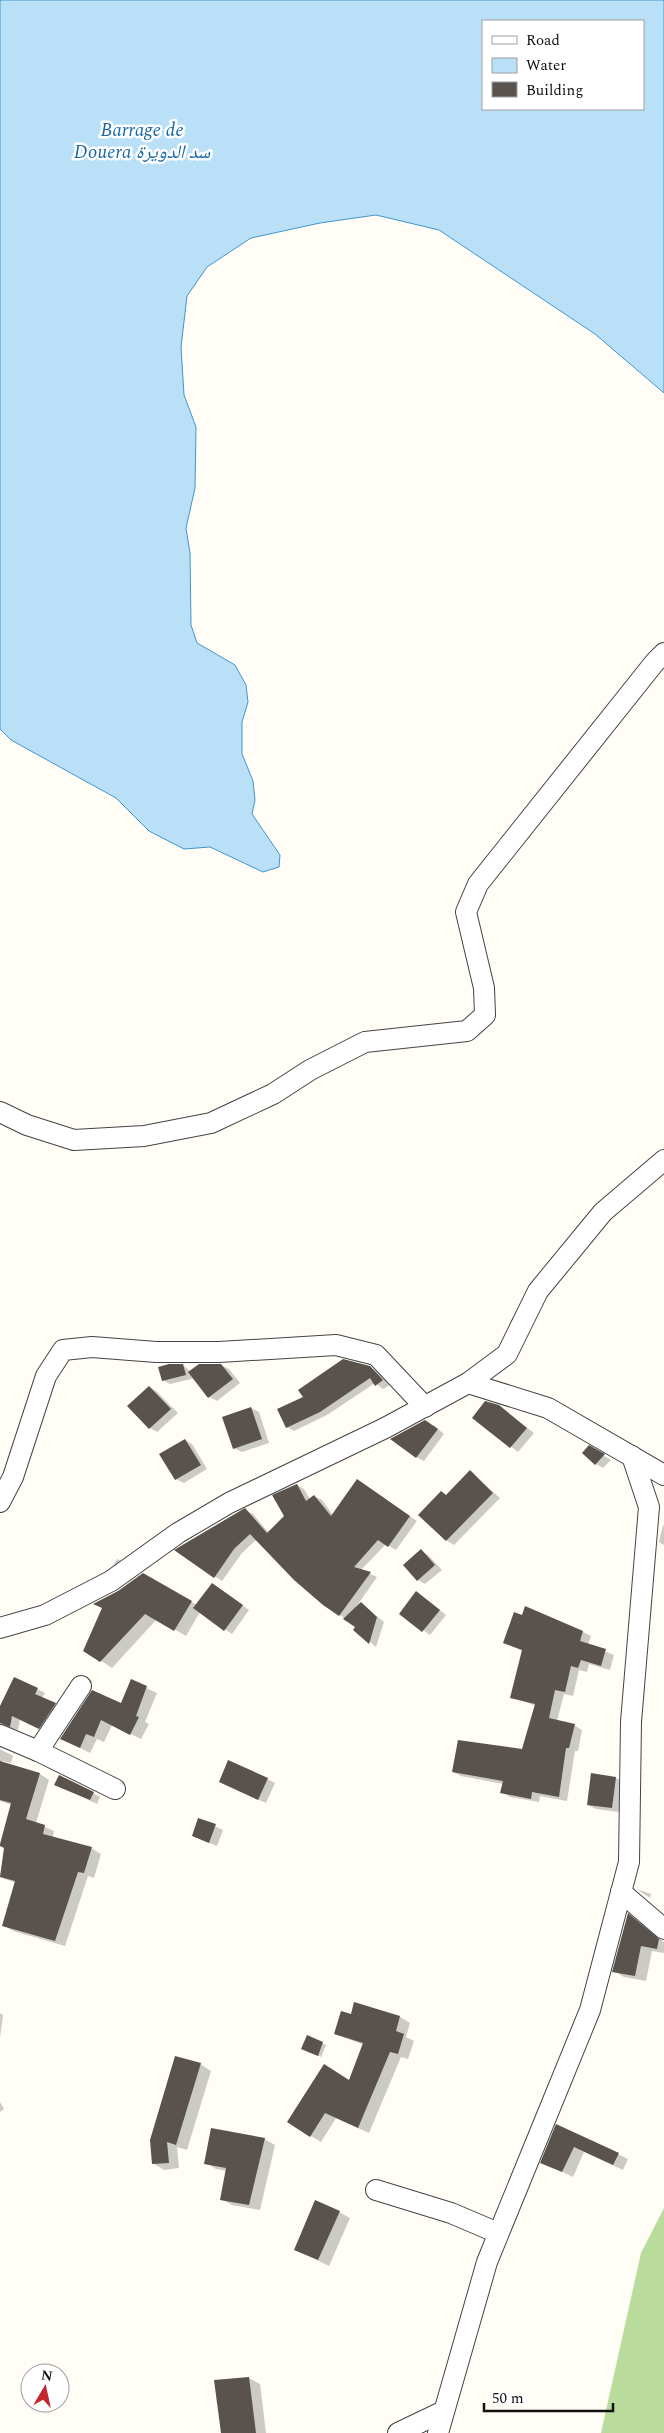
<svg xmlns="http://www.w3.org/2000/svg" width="664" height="2433" font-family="Spectral,'Noto Naskh Arabic',serif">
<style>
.forest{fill:#b9dc9c}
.water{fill:#b9e0f7;stroke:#3f96cf;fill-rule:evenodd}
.shadow{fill:#0003}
.building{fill:#5a524d}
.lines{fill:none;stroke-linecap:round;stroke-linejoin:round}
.minor-casing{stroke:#444;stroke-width:22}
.minor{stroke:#fff;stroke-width:20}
.labels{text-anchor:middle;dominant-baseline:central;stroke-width:5;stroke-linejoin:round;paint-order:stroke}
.water-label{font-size:19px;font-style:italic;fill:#1768a6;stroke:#fff}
</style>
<rect width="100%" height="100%" fill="#fffdf5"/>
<polygon class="forest" points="664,2208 664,2433 601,2433 641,2253"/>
<path class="water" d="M 0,0 L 664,0 L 664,393 L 595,334 L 439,230 L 376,215 L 320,223 L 251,238 L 207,267 L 187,296 L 181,347 L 184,395 L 196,427 L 195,488 L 186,528 L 190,553 L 191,625 L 197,643 L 235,665 L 246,685 L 248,702 L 242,722 L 242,754 L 253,781 L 255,800 L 252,814 L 280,855 L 279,867 L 263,872 L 210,847 L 184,849 L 149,831 L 116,798 L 11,740 L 0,729 ZM 483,21 L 643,21 L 643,109 L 483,109 Z"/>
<g class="shadow">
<polygon points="183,1365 191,1372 221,1365 229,1369 240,1383 217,1401 209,1397 195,1378 170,1384 163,1380"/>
<polygon points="369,1367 377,1371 390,1385 383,1389 375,1383 327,1415 294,1431 287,1427"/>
<polygon points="149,1387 156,1391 178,1413 157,1432 150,1428 129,1406"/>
<polygon points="498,1406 534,1433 518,1452 474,1418"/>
<polygon points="251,1408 259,1412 269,1443 242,1452 234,1448"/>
<polygon points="433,1425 444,1434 424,1461 416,1457"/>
<polygon points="185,1440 192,1444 207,1469 184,1483 176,1479"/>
<polygon points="589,1447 611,1460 603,1468 596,1464"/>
<polygon points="470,1472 500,1498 454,1545 446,1540"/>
<polygon points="297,1485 304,1489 310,1499 314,1496 322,1500 333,1515 365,1485 417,1521 396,1550 386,1544 361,1570 377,1577 356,1607 361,1604 384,1622 376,1647 355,1630 357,1627 324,1604 257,1539 242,1553 222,1581 176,1551 245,1510 253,1514 269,1533 286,1517"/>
<polygon points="663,1525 664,1526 664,1545 659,1542"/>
<polygon points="421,1551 428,1555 442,1570 425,1584 418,1580 405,1565"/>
<polygon points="117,1559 127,1564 120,1569 113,1566"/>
<polygon points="143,1574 197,1605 213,1584 249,1610 232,1634 200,1612 186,1636 157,1619 112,1668 85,1650 118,1592"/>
<polygon points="427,1600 446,1615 430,1635 402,1615"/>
<polygon points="526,1608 583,1632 591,1636 588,1645 614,1655 610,1670 589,1664 587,1672 579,1670 573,1696 564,1694 557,1721 574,1725 582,1730 578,1751 575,1751 567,1801 540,1796 539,1802 510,1797 502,1792 503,1784 461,1776 453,1772 523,1751 536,1706 512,1697 523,1651 504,1643 523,1617"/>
<polygon points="131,1681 157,1693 145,1722 149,1724 141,1739 112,1725 104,1742 97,1739 90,1753 62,1739 122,1705"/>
<polygon points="37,1689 45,1693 42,1698 62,1708 46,1732 20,1719 18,1730 6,1727 0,1732 0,1709"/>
<polygon points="0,1749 13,1756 11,1763 2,1761 1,1763 40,1774 49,1780 36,1823 54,1831 53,1838 91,1848 101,1854 94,1878 88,1876 65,1946 13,1931 3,1925 16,1883 0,1877 12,1805 0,1801"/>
<polygon points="616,1778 623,1782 619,1812 596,1809 588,1805"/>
<polygon points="267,1779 275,1783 266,1803 227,1785"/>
<polygon points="63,1788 93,1793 100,1797 97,1804"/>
<polygon points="199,1819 223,1830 217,1846 193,1836"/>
<polygon points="637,1889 651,1894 650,1898 644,1894"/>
<polygon points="629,1915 664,1942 664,1953 652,1951 646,1981 624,1977 614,1971"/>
<polygon points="355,2004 400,2017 410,2023 406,2037 414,2041 408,2059 401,2057 369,2133 336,2118 321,2142 288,2122 349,2081 364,2045 335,2034 352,2016"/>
<polygon points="0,2013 3,2015 0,2038"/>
<polygon points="307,2037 326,2045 321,2057 306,2051"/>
<polygon points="200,2064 211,2071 187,2150 177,2147 179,2168 164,2170 154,2164"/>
<polygon points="0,2102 4,2109 0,2112"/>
<polygon points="557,2125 628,2159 623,2170 584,2152 573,2177 542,2162"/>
<polygon points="264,2139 275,2145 260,2210 232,2205 221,2199 227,2171 216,2169 206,2163"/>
<polygon points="339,2212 350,2218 329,2266 296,2250"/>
<polygon points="249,2378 260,2384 266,2433 222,2433"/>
</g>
<g class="building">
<polygon points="343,1359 370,1366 383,1380 375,1386 370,1378 320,1412 286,1428 277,1409 303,1397 298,1390"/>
<polygon points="169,1364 183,1364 186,1375 162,1381 158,1367"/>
<polygon points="199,1364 221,1364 233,1379 208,1398 188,1372"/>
<polygon points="149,1386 171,1409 149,1429 127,1406"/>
<polygon points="485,1401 499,1405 527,1428 510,1448 472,1418"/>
<polygon points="251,1407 262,1439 233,1449 222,1417"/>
<polygon points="425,1420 438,1429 416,1458 390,1439"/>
<polygon points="185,1439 201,1465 175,1480 159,1454"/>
<polygon points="589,1445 605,1454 595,1465 582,1453"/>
<polygon points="470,1470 493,1493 446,1541 418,1515 441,1491 446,1495"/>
<polygon points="357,1479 410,1516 388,1547 378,1540 354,1567 371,1572 339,1616 323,1605 294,1580 250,1534 234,1549 214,1578 174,1550 245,1508 267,1533 284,1516 272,1495 297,1484 306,1501 314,1495 331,1516"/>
<polygon points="421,1549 435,1565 417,1581 403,1565"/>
<polygon points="143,1573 192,1601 174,1631 145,1614 100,1662 83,1651 102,1608 93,1604 118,1591"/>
<polygon points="212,1583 243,1605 224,1631 193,1608"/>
<polygon points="416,1591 440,1610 422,1632 399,1614"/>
<polygon points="361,1602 377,1617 369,1644 353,1630 355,1627 343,1619"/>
<polygon points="525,1606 583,1631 580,1641 606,1649 601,1666 581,1660 578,1668 571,1666 565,1692 555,1690 549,1718 575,1724 569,1748 566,1748 559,1797 532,1792 531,1799 500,1793 503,1781 452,1772 458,1740 522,1749 535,1704 510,1698 522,1650 503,1643 514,1612 522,1615"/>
<polygon points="14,1677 38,1688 35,1694 56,1703 39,1729 12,1716 10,1727 0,1723 0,1706"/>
<polygon points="131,1679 147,1686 136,1716 139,1717 130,1735 101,1720 94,1737 86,1734 80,1748 60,1739 92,1690 121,1703"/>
<polygon points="228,1760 268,1778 258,1800 219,1782"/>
<polygon points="0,1761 40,1773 26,1819 45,1825 43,1834 92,1847 84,1873 78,1872 55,1941 2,1926 15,1881 0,1877 4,1848 0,1846 0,1844 11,1803 0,1800"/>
<polygon points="591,1773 616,1777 612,1808 587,1805"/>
<polygon points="59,1775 94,1792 90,1800 54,1785"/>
<polygon points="198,1818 216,1824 209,1843 192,1836"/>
<polygon points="628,1913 659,1939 657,1949 641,1946 635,1976 612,1972"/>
<polygon points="354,2002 400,2016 396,2031 404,2034 398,2054 390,2052 358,2128 325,2113 310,2137 287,2122 324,2064 349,2080 363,2043 334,2034 341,2011 351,2014"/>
<polygon points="307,2035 323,2042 318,2056 301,2049"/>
<polygon points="175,2056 201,2063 176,2145 167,2142 169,2163 152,2164 150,2140"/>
<polygon points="556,2124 619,2153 613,2165 574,2147 562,2172 540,2163"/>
<polygon points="211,2128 265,2138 249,2205 220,2200 226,2168 204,2164"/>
<polygon points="315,2200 340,2211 318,2260 294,2250"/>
<polygon points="249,2377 256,2433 221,2433 214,2380"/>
</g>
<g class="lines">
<defs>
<g id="minor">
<polyline points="0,1112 27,1125 74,1140 144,1136 211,1123 273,1094 310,1070 365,1042 467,1031 485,1015 484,988 466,912 478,884 655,662 664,653"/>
<polyline points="468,1383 548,1408 664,1475"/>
<polyline points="0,1502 13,1477 46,1376 63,1350 92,1347 156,1352 219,1352 336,1345 376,1355 425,1407"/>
<polyline points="0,1628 45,1615 111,1581 178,1533 229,1503 385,1428 468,1383 507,1354 538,1291 603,1212 664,1160"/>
<polyline points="0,1735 38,1751 115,1789"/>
<polyline points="38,1751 81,1686"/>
<polyline points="621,1892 664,1929"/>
<polyline points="376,2190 451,2213 498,2233"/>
<polyline points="398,2433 444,2411"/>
<polyline points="438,2433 487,2262 590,2010 629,1862 631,1722 649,1507 632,1456"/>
</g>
</defs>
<use href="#minor" class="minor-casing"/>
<use href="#minor" class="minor"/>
</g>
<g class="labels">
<g class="water-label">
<text x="142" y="130">Barrage de<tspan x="142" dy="22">Douera سد الدويرة</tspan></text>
</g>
</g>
<rect x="482" y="20" width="162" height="90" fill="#ffffff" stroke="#a0a0a0"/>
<rect x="492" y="36" width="25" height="8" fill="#ffffff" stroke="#a0a0a0"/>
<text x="526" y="45" font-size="15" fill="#111111">Road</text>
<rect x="492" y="58" width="25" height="15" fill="#b9e0f7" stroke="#a0a0a0"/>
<text x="526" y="70" font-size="15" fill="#111111">Water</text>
<rect x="492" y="82" width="25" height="15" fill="#5a524d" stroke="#a0a0a0"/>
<text x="526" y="95" font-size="15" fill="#111111">Building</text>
<g transform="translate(45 2388) rotate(9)"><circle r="24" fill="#ffffff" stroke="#a0a0a0"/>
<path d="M0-4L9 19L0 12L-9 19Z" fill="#c4262e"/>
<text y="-8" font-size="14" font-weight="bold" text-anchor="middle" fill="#111111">N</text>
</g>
<path d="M484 2403v8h129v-8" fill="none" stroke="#111111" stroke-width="2.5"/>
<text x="492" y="2403" font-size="15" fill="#111111" stroke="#ffffff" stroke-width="4" paint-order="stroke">50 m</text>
</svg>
